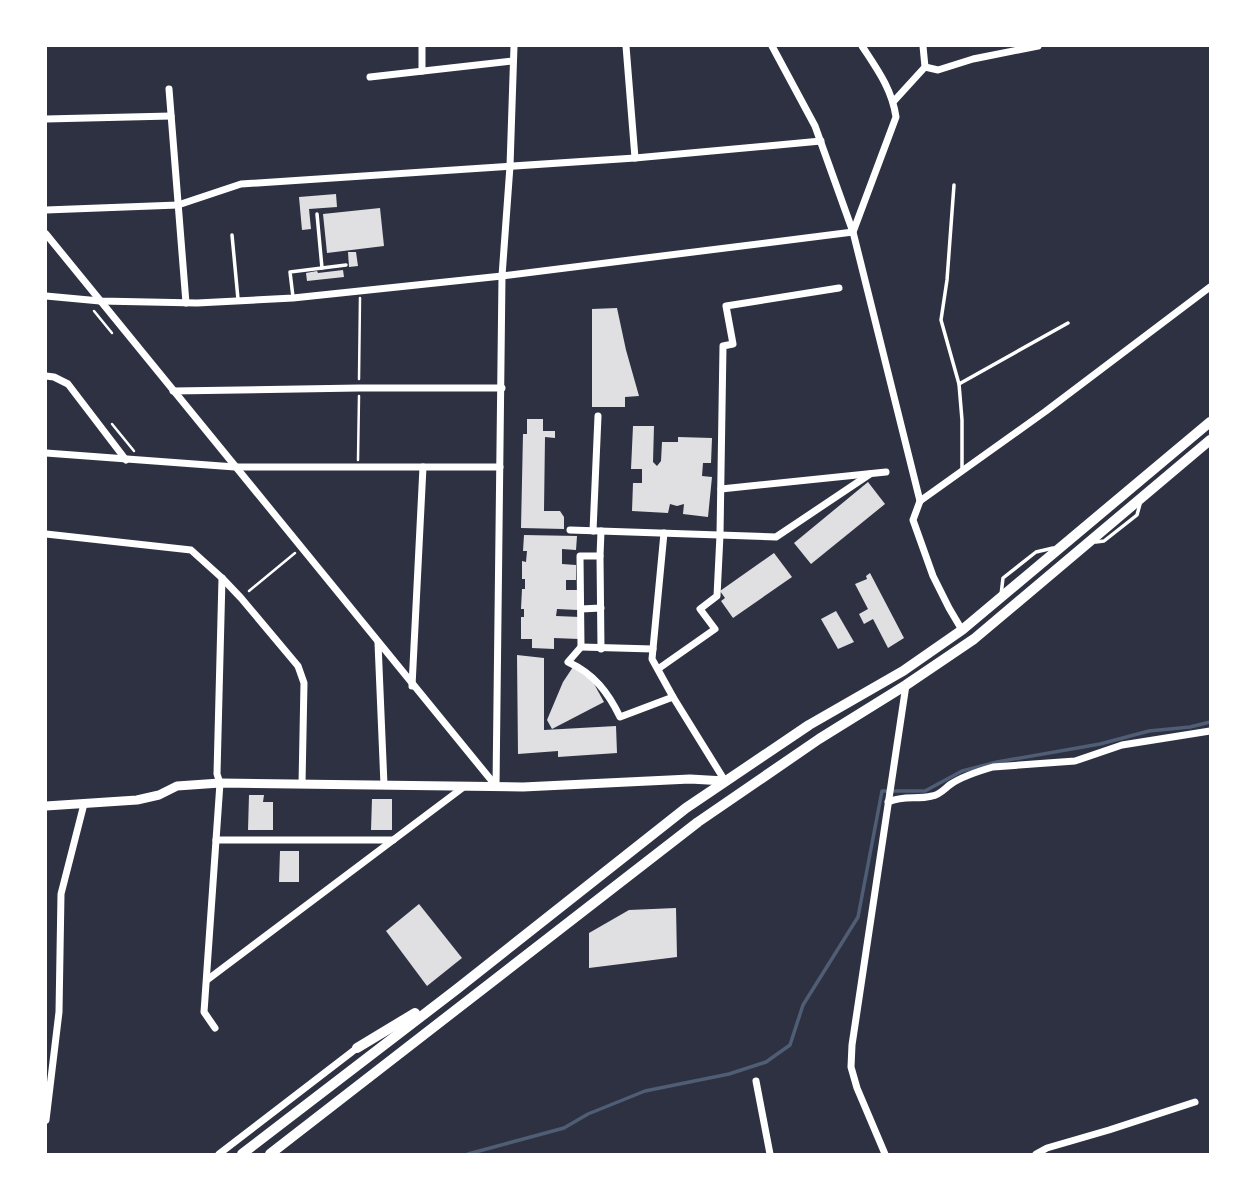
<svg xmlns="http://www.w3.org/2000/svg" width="1256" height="1200" font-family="Barlow,sans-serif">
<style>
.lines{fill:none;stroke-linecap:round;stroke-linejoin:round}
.stream{stroke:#4f5d75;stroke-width:3.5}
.building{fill:#e0e0e3}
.path{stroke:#fff;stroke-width:2.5}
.service{stroke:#fff;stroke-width:3.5}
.minor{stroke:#fff;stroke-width:7}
.tertiary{stroke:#fff;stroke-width:9}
.primary{stroke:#fff;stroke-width:10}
</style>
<rect width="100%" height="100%" fill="#2d3142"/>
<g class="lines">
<polyline class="stream" points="468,1154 564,1128 588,1114 645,1091 729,1074 766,1062 790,1045 803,1005 858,917 882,791 925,791 962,771 997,762 1100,744 1149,731 1190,727 1210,722"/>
</g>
<g class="building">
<polygon points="336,194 337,207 309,209 311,229 302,230 299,197"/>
<polygon points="380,208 384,246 327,253 323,214"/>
<polygon points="348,252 356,252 358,266 349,267"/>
<polygon points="343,270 344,277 307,281 306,273 317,271 318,273"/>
<polygon points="617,308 626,350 639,396 625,397 625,407 592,407 592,309"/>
<polygon points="527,419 543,419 543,431 555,431 555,438 545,437 544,511 560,511 564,517 564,529 521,528 523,434 527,434"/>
<polygon points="633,426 654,426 653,462 657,466 661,461 662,442 678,442 678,437 712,438 711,463 703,463 702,476 712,477 708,517 683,514 684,504 677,506 670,504 668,513 632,511 633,483 642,483 642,469 631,469"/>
<polygon points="868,482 885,504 811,564 794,543"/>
<polygon points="524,535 577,536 576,550 562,549 562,564 576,565 576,580 566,580 566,590 578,590 578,610 557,609 556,616 580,617 579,639 554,638 554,649 532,648 532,639 521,639 521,617 524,617 524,609 521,609 522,589 525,589 525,579 522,579 522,561 526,562 527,551 523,551"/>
<polygon points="774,553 792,577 733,618 721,601 725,598 720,591"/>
<polygon points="870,573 904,638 888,648 873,619 864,624 859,614 868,609 855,584 867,579 866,576"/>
<polygon points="836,611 854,642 838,649 821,619"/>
<polygon points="517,655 544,658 544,730 616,726 617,753 558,757 558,751 518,754"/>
<polygon points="573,667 593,682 604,702 552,729 547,720 563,682"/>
<polygon points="249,795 264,795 263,802 273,802 273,830 248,830"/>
<polygon points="372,799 392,799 392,830 371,830"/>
<polygon points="280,851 299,851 299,882 279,882"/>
<polygon points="419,904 462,958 427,986 386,931"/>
<polygon points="676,908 677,957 589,968 589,933 629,910"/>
</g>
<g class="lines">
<g class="path">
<polyline points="94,311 112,333"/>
<polyline points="359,379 360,298"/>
<polyline points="112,424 134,451"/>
<polyline points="358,460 359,396"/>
<polyline points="249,591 295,553"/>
</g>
<g class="service">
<polyline points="954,185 947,280 941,320 959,384 962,420 962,469"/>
<polyline points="317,214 322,268"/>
<polyline points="232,235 238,299"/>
<polyline points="293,297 290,272 346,265"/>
<polyline points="959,384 1068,323"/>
<polyline points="1096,542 1104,541 1137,515 1140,504"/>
<polyline points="1001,595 1003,578 1036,552 1053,548"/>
</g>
<g class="minor">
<polyline points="626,46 635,158"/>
<polyline points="772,46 815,126 853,232 920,501 913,520 933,576 949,608 962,630"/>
<polyline points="925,67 938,70 973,59 1038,46"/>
<polyline points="422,71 422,46"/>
<polyline points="370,77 513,61"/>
<polyline points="169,89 186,303"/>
<polyline points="894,101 925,67 923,46"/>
<polyline points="46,119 171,116"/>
<polyline points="46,210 178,205 241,184 635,158 821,141"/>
<polyline points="46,234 496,786"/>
<path d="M 46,296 L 100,301 L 197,303 L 293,298 L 502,276 L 853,232 L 896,117 C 892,89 877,69 862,46"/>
<polyline points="46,376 54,377 68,384 126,460"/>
<polyline points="173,391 359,388 502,388"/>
<polyline points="46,453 235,467 500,467"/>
<polyline points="721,489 886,472"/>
<polyline points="920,501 1046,411 1210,287"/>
<polyline points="570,530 776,537 870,474"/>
<polyline points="593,531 598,416"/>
<path d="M 601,531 L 600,556 L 580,556 L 581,647 L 568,662 C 594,674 608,692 620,717 L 673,697"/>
<polyline points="664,533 652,659 673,697 725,781"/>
<polyline points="46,534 191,550 222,578 241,598 298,666 304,683 302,784"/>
<polyline points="600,556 601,649"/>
<polyline points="581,609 601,608"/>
<polyline points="378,643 384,785"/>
<polyline points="581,647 653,649"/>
<polyline points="658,669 715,629 700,609 717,596 720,535 723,346 733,344 726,306 839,288"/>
<polyline points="412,686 423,467"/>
<polyline points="496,787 502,276 510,166 514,46"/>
<path d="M 888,802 C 905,795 916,800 932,796 C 940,795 945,788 951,784 C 963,776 979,771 993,767 L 1075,761 L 1122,745 L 1210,731"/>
<polyline points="216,840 393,840"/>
<polyline points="207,980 465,786"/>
<polyline points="215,1028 204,1012 220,783 217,774 222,578"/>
<polyline points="756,1081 770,1154"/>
<polyline points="46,1120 59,1012 61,894 84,804"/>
<polyline points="219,1154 357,1048"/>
<polyline points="885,1154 857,1088 851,1067 852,1045 906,685"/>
<polyline points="1036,1154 1047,1148 1109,1130 1195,1102"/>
</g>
<polyline class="tertiary" points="46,806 137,800 159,795 177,786 220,783 523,787 690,779 725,781"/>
<g class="primary">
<polyline points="357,1048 415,1013"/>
<polyline points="242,1154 457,989 686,808 809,725 903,671 962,630 1210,422"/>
<polyline points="270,1154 698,822 819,739 906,685 974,639 1210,440"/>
</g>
</g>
<rect width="1256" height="1200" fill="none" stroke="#ffffff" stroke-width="94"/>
</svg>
